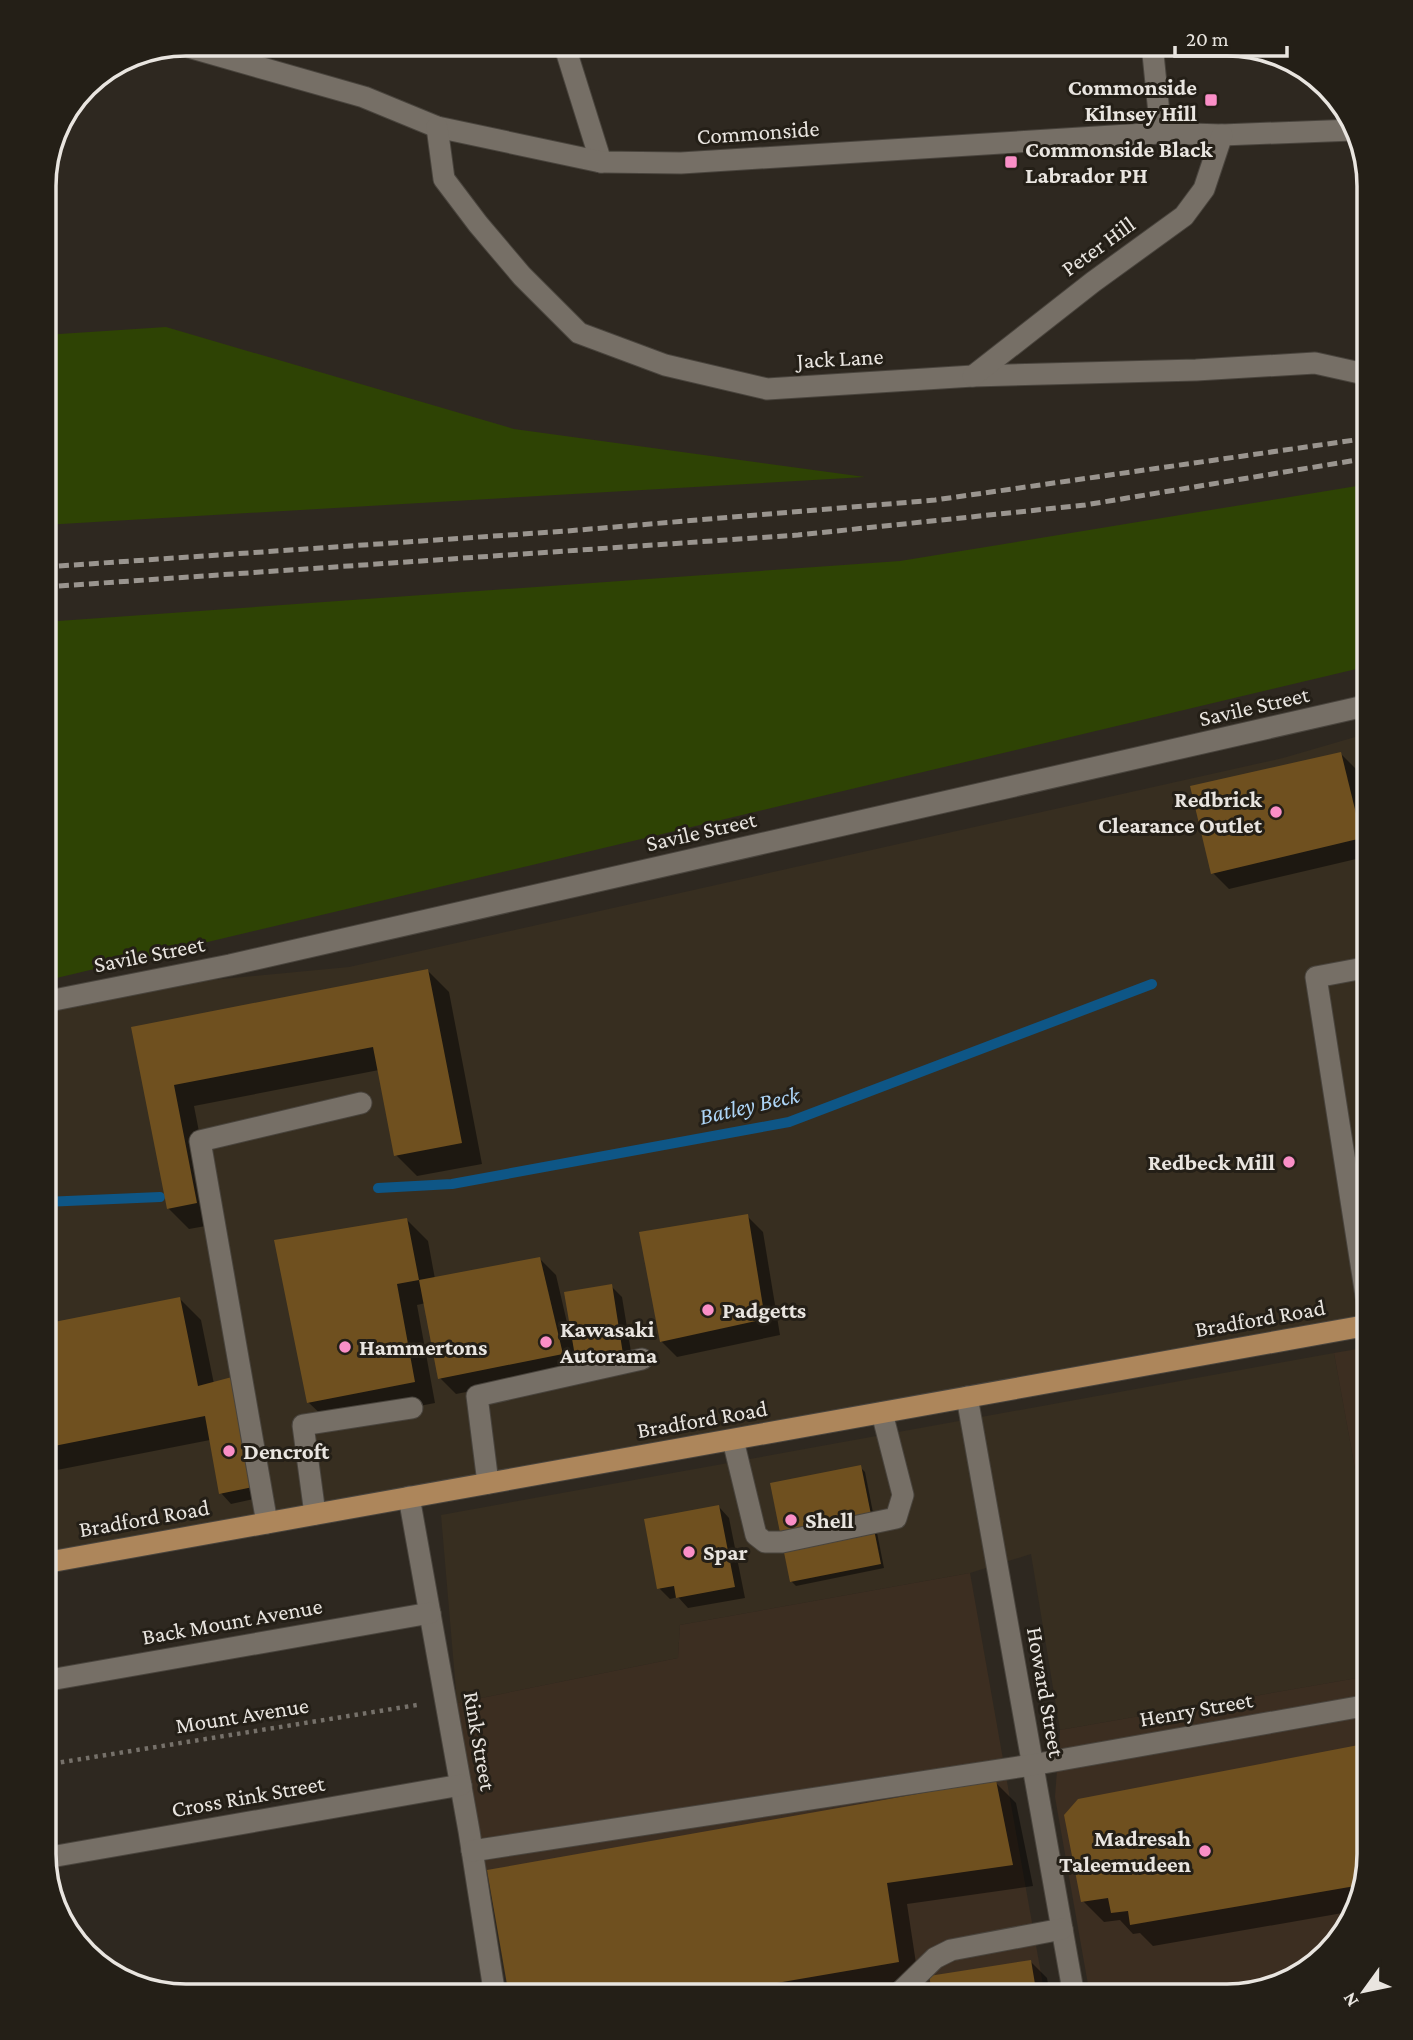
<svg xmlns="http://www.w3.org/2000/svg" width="1413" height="2040" font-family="'Crimson Pro',serif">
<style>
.built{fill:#372e20}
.industrial{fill:#3c2e21}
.green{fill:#2e4304}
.shadow{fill:#0007}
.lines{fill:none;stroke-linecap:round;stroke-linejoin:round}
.stream{stroke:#0e5686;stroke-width:10}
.building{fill:#6f501f}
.minor-casing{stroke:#49443d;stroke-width:23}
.major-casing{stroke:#49443d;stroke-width:23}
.path{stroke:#76716a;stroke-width:4.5;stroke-dasharray:3.5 5;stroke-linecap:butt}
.minor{stroke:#766f66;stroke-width:21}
.major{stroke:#ad865b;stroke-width:21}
.rail{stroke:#9a958f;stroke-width:5;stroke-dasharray:10 5;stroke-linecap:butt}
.poi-dot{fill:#fa8fc7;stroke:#241f17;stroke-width:2.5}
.labels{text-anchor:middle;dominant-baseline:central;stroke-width:6;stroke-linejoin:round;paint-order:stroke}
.poi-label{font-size:23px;font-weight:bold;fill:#e9e5e0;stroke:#241f17;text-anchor:start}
.street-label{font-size:23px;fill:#e9e5e0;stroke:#241f17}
.water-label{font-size:24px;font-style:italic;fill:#add5f7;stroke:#241f17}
.rim{fill:none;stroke:#e9e5e0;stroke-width:3.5}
</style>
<rect width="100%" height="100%" fill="#2e2820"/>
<g class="built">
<polygon points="1369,733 1369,1325 44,1563 44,996 349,967 1283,758"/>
<polygon points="1334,1353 1369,1546 1369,1676 1060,1730 1031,1554 970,1573 680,1625 678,1658 457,1703 441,1515"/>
</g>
<g class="industrial">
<polygon points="1369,1347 1369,1546 1334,1353"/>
<polygon points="970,1573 1045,1996 511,1996 481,1842 457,1703 678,1658 680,1625"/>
<polygon points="1369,1676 1369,1854 1350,1925 1298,1977 1227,1996 1090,1996 1055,1797 1060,1730"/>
</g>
<g class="green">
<polygon points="166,327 514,429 865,477 44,525 44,335"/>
<polygon points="1369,484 1369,666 44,981 44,622 900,561"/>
</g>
<g class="shadow">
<polygon points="1341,754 1357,770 1369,823 1369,856 1229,889 1213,873"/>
<polygon points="428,971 449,992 482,1164 417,1176 396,1155 379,1070 194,1106 217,1224 189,1229 168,1208 133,1028"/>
<polygon points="747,1216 763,1232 780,1335 677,1357 661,1341"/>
<polygon points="407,1220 428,1241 435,1279 540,1259 556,1275 571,1340 574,1339 611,1286 622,1297 633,1364 588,1371 575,1358 578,1370 456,1394 440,1378 426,1303 417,1305 435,1403 330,1423 308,1402"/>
<polygon points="180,1299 201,1320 214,1384 263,1497 231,1504 221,1493 210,1440 57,1470 44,1457 44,1326"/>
<polygon points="860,1467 865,1472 884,1568 796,1586 791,1581"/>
<polygon points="719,1507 729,1518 745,1598 688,1608 678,1597 670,1599 659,1588"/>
<polygon points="1369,1745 1369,1854 1354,1911 1153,1946 1140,1933 1133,1934 1120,1920 1104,1922 1083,1901 1321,1755"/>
<polygon points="995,1782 1016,1803 1033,1886 907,1904 919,1983 842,1996 511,1996 489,1871"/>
<polygon points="1031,1962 1047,1978 1050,1996 935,1996 931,1977"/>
</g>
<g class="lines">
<g class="stream">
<polyline points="378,1188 452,1184 789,1122 1152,984"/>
<polyline points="44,1202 160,1197"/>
</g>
</g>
<g class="building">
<polygon points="1341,752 1362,838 1211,874 1190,786"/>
<polygon points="428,969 462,1143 394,1156 373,1047 174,1085 197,1203 167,1209 131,1027"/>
<polygon points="748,1214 765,1319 660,1342 639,1232"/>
<polygon points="407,1218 419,1280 397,1284 415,1382 307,1403 274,1240"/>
<polygon points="540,1257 563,1354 438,1379 419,1280"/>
<polygon points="612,1284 623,1354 576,1362 564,1292"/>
<polygon points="180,1297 198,1386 232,1377 253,1487 219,1494 205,1416 44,1448 44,1324"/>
<polygon points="861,1465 881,1564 790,1582 770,1483"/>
<polygon points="719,1505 735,1587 676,1598 674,1586 657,1589 644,1519"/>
<polygon points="1369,1743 1369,1854 1361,1885 1130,1925 1128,1911 1111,1913 1108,1898 1081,1902 1064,1815 1078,1799"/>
<polygon points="996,1780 1013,1865 887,1883 899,1962 724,1992 725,1996 509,1996 487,1870"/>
<polygon points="1031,1960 1037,1996 933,1996 929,1976"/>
</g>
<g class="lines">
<defs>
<g id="minor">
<polyline points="564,44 601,162"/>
<polyline points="1152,44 1161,133"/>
<polyline points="181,45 364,97 437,127 601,162 681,163 1161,133 1222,135 1354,130"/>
<polyline points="437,127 444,179 478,224 522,276 579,333 665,365 767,389 973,376 1196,370 1315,363 1369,375"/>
<polyline points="973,376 1093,282 1184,216 1204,189 1222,135"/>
<polyline points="44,1002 230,965 1369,705"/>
<polyline points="1369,1315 1316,977 1369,967"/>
<polyline points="967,1397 1074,1996"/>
<polyline points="733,1440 756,1535 765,1542 782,1542 896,1518 903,1495 882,1413"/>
<polyline points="488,1483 477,1396 642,1359"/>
<polyline points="409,1497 469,1831 495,1996"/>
<polyline points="315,1514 303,1425 412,1408"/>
<polyline points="267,1523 200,1141 361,1103"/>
<polyline points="44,1681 430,1613"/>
<polyline points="472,1851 1032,1765 1369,1705"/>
<polyline points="45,1858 461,1785"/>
<polyline points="896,1996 935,1958 951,1950 1062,1929"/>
</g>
<polyline id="major" points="44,1563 1369,1325"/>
</defs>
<use href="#minor" class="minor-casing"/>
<use href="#major" class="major-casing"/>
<polyline class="path" points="44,1765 417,1705"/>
<use href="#minor" class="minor"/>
<use href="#major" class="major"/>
<g class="rail">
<polyline points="44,567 567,531 935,500 1369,438"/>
<polyline points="44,587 798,535 1085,505 1369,458"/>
</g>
</g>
<g class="poi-dot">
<rect x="1204" y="93" width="14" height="14" rx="3.5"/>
<rect x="1004" y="155" width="14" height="14" rx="3.5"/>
<circle cx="1276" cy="812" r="7"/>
<circle cx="1289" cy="1162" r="7"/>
<circle cx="708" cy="1310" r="7"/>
<circle cx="546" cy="1342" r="7"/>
<circle cx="345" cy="1347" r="7"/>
<circle cx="229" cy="1451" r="7"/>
<circle cx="791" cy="1520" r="7"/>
<circle cx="689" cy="1552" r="7"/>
<circle cx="1205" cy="1851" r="7"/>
</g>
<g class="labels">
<g class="poi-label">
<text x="1197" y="87" text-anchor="end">Commonside<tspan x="1197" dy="26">Kilnsey Hill</tspan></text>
<text x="1025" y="149">Commonside Black<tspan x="1025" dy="26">Labrador PH</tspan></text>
<text x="1262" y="799" text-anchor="end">Redbrick<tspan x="1262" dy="26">Clearance Outlet</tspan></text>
<text x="1275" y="1162" text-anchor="end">Redbeck Mill</text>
<text x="722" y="1310">Padgetts</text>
<text x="560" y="1329">Kawasaki<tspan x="560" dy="26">Autorama</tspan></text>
<text x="359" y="1347">Hammertons</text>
<text x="243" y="1451">Dencroft</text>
<text x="805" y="1520">Shell</text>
<text x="703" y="1552">Spar</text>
<text x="1191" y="1838" text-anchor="end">Madresah<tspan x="1191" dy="26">Taleemudeen</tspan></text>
</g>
<g class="street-label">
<text transform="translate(758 132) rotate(-4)">Commonside</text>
<text transform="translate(1098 246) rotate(-36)">Peter Hill</text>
<text transform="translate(840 358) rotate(-3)">Jack Lane</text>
<text transform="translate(1254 706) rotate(-13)">Savile Street</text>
<text transform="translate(701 831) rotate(-13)">Savile Street</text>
<text transform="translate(149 954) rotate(-11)">Savile Street</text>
<text transform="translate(1260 1318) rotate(-10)">Bradford Road</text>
<text transform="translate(702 1419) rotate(-10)">Bradford Road</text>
<text transform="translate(144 1518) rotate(-10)">Bradford Road</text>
<text transform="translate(232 1621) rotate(-10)">Back Mount Avenue</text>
<text transform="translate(1046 1692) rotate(80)">Howard Street</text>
<text transform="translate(1196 1709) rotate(-10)">Henry Street</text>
<text transform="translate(242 1715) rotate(-9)">Mount Avenue</text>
<text transform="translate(480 1741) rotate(80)">Rink Street</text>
<text transform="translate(248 1796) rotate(-10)">Cross Rink Street</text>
</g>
<g class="water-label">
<text transform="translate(749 1105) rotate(-13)">Batley Beck</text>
</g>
</g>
<path d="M0 0H1413V2040H0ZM186 56H1227A130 130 0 0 1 1357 186V1854A130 130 0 0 1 1227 1984H186A130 130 0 0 1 56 1854V186A130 130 0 0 1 186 56Z" fill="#241f17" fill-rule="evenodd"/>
<path class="rim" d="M186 56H1227A130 130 0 0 1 1357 186V1854A130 130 0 0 1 1227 1984H186A130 130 0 0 1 56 1854V186A130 130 0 0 1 186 56Z"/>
<g transform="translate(1364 1991) rotate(237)" stroke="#241f17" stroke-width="5" paint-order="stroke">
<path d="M0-5L12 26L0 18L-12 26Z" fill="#e9e5e0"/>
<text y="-10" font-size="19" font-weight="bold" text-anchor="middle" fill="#e9e5e0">N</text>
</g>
<path d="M1175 46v10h112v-10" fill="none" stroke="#e9e5e0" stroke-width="3.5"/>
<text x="1186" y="46" font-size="21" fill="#e9e5e0" stroke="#241f17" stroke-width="5" paint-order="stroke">20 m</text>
</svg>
